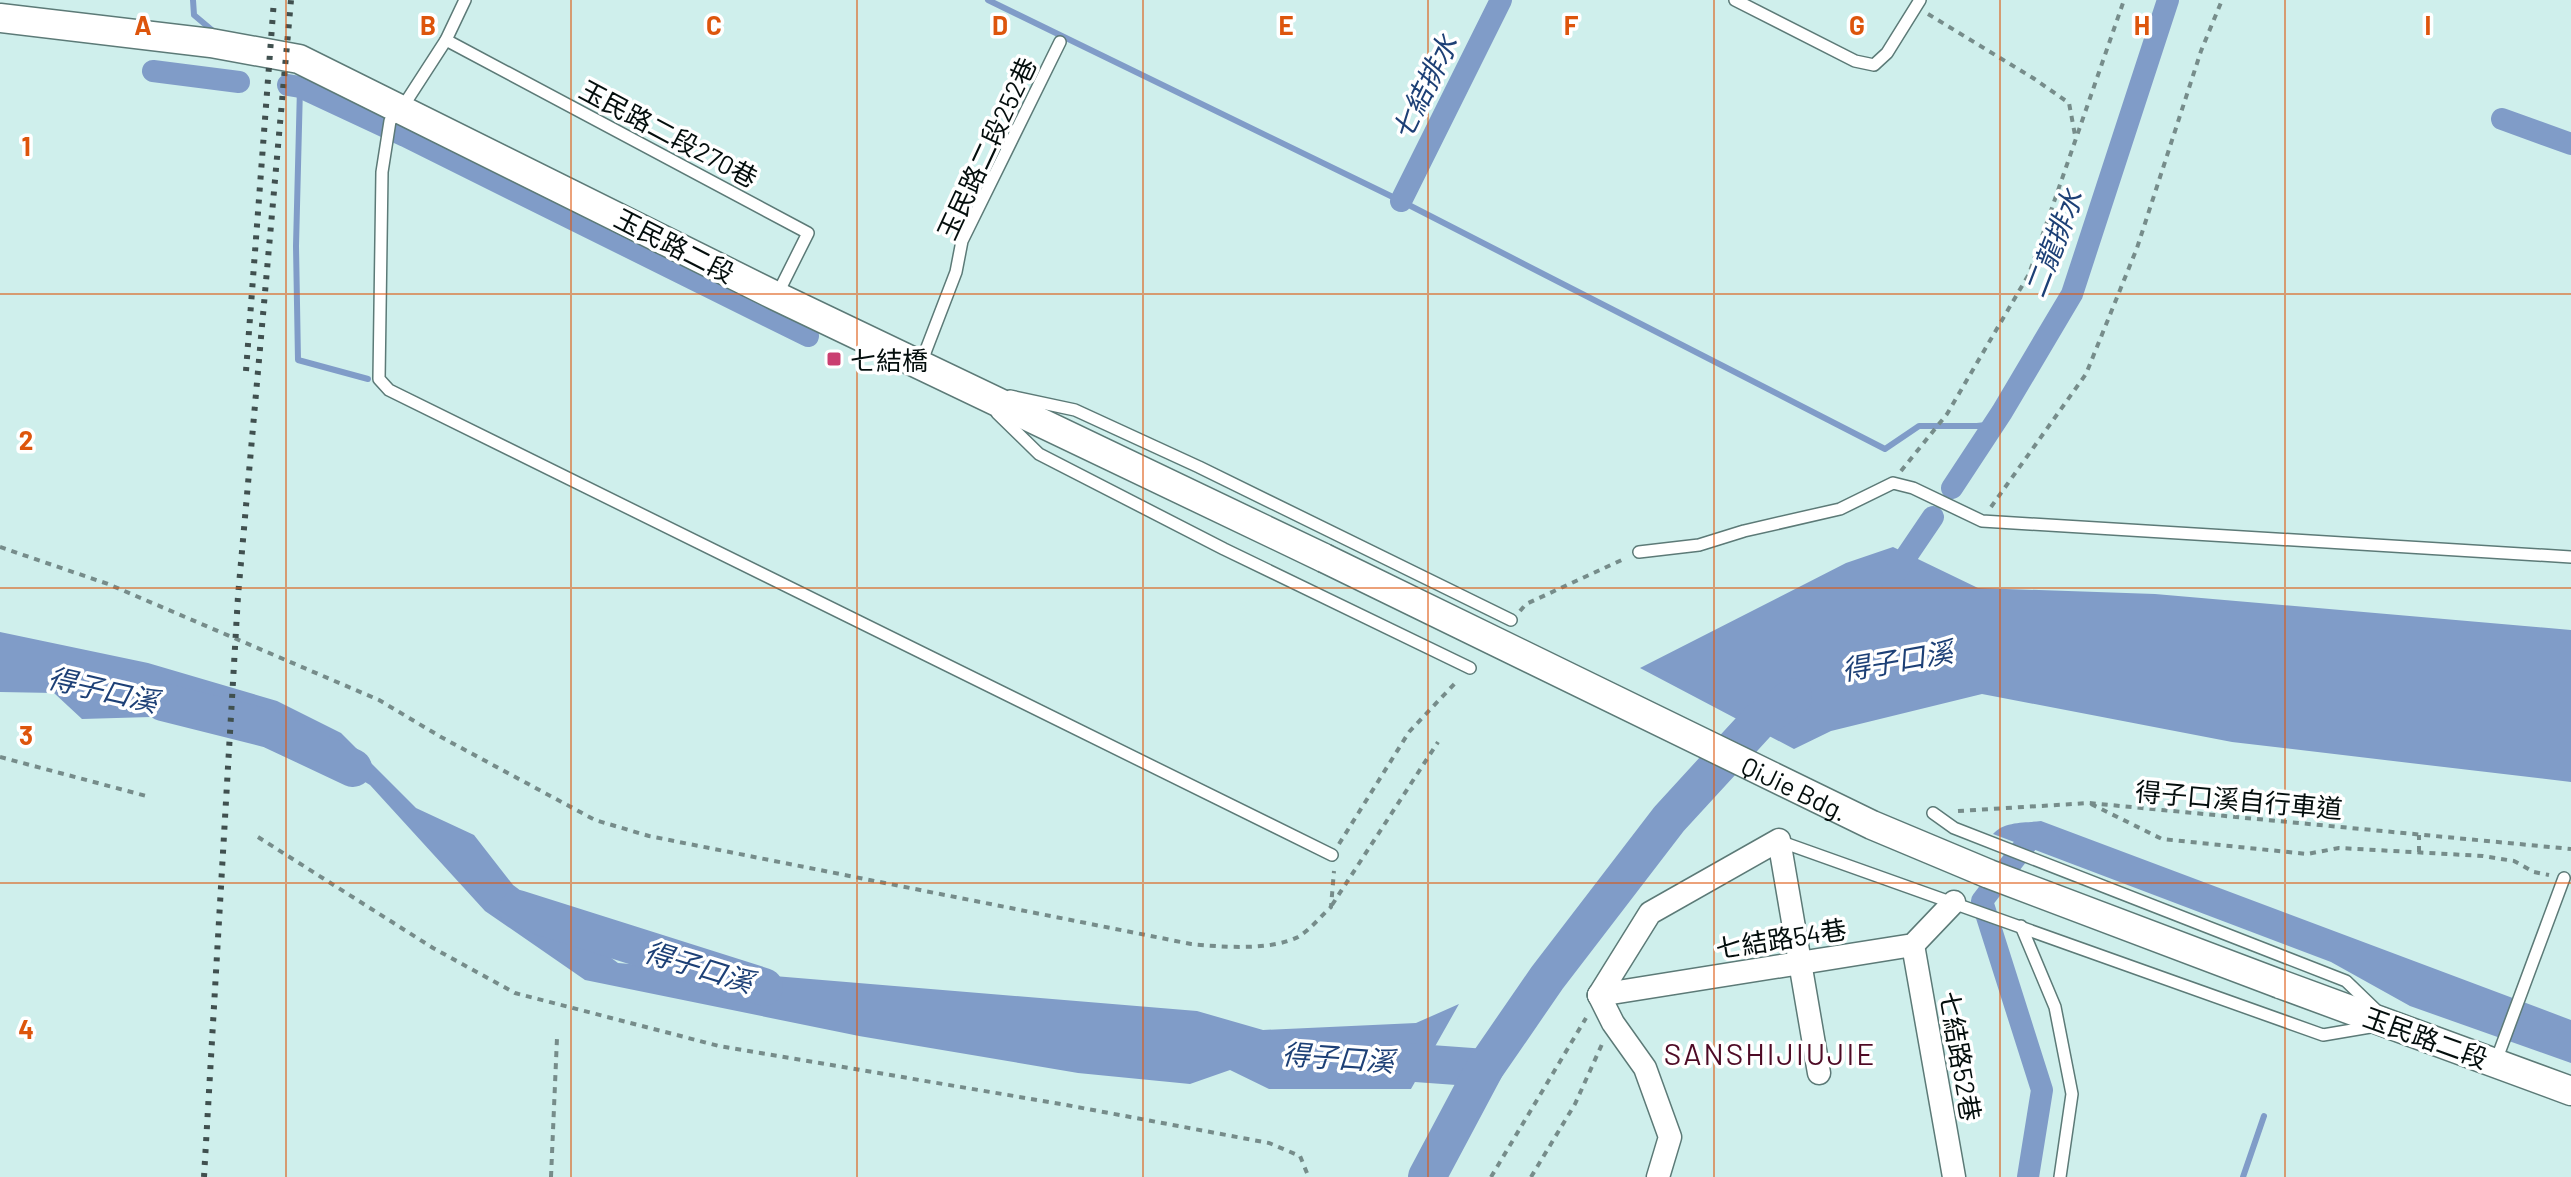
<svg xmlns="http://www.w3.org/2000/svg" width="2571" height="1177" font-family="Barlow,'Noto Sans TC',sans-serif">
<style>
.water{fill:#809cc8}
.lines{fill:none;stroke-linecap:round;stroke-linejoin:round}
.stream{stroke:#809cc8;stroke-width:6}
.canal{stroke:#809cc8;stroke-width:22}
.river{stroke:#809cc8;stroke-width:38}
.service-casing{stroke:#5c7a77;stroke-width:14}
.minor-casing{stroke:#5c7a77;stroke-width:25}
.tertiary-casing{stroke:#5c7a77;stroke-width:31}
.path{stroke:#768c8a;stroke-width:4;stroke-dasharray:6 6;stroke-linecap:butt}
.service{stroke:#fff;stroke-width:11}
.minor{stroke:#fff;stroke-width:22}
.tertiary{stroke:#fff;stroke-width:28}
.rail{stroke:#40504f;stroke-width:6;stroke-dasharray:4 8;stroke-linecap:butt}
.tertiary-bridge-casing{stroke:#5c7a77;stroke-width:31;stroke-linecap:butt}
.tertiary-bridge{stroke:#fff;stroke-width:28}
.grid{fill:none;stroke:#dd550c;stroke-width:2;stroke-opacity:0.55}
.poi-dot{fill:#ca3e70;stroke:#fff;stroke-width:3}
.labels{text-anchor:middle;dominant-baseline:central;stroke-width:7;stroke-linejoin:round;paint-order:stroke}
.street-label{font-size:26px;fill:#040e0d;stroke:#fff}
.poi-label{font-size:26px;fill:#040e0d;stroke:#fff;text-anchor:start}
.water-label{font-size:28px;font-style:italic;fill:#1d4076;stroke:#fff}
.quarter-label{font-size:30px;letter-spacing:2px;fill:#4e0a25;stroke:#fff}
.grid-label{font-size:26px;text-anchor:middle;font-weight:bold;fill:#dd550c;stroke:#fff;stroke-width:7;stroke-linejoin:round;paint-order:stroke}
</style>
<rect width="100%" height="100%" fill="#cfefec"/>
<g class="water">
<polygon points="1893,547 1978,588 2155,594 2571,630 2571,782 2232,742 1982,694 1831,731 1794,749 1640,668 1846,563"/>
<polygon points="0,632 148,663 277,701 341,733 416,808 474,835 513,885 618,963 1197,1011 1263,1030 1416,1023 1459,1004 1411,1089 1269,1089 1230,1070 1190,1084 1078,1073 859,1036 585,980 485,911 370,785 254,714 82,719 54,693 0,692"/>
<path d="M 2041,821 L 2571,1020 L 2571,1063 L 2410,1006 L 2331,962 L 1993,834 C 2004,821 2025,823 2041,821 Z"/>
</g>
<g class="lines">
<g class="stream">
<polyline points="193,0 194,15 213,31"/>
<polyline points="988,0 1401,201 1885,449 1919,426 1977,426 1994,424"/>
<polyline points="300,87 296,246 298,360 368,379"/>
<polyline points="2243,1177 2264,1116"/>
</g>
<g class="canal">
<polyline points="153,71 239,82"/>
<polyline points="288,85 300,87 405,136 808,336"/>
<polyline points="2502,119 2571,144"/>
<polyline points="1401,201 1501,0"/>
<polyline points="1952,488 2002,412 2072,294 2168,0"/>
<polyline points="1891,579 1933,517"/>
<polyline points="2028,1177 2042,1090 1982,901 2033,835 2049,841"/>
</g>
<g class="river">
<polyline points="163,702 270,729 353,768"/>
<polyline points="518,909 764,987"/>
<polyline points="1375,1060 1485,1068"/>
<polyline points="1427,1177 1485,1068 1547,978 1669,819 1758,722 1793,697"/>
</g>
<defs>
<g id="service">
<polyline points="465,0 446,40 402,108 390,121 382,172 379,379 389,390 1332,855"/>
<polyline points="1735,0 1855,61 1874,65 1887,53 1920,0"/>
<polyline points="446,40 808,233 777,295"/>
<polyline points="921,363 956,272 962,241 1060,42"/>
<polyline points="1010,396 1075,410 1199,467 1511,620"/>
<polyline points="997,413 1039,454 1224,549 1470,668"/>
<polyline points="1639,552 1699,545 1744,531 1840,509 1893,483 1913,488 1982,521 2571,557"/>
<polyline points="1933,813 1954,828 2346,981 2375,1009"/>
<polyline points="1779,841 2323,1035 2376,1026"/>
<polyline points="2021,926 2055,1007 2072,1094 2060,1177"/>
<polyline points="2496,1061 2564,878"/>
</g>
<g id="minor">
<polyline points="1913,945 1954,1177"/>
<polyline points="1599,995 1650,913 1779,840 1819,1073"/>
<polyline points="1599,995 1913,945 1954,902"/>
<polyline points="1599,995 1613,1023 1645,1068 1670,1137 1658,1177"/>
</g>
<g id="tertiary">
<polyline points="0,18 211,43 299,59 776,296 1324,558"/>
<polyline points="2280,984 2571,1091"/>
</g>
</defs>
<use href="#service" class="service-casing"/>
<use href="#minor" class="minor-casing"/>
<use href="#tertiary" class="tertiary-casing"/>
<g class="path">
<polyline points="1928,14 2033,78 2069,103 2075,135"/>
<polyline points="1901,471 1947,414 2029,274 2124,0"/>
<polyline points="1991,507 2086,374 2137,248 2201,51 2222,0"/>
<path d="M 0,547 L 108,584 L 379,700 L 441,737 L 595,820 L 649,836 L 1191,944 C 1221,947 1270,951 1298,937 C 1310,930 1321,916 1331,907 L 1334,871"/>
<polyline points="1520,611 1526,604 1626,558"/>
<polyline points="0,757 150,797"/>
<polyline points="2091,804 2162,839 2307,854 2339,848 2483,856 2514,861 2534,872 2549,875"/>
<polyline points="1958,811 2089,803 2571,849"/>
<polyline points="258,837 433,948 515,993 719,1046 1061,1104 1269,1143 1300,1156 1307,1173 1305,1177"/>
<polyline points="1339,844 1409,732 1458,680"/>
<polyline points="2419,852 2419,835"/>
<polyline points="1332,905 1438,742"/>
<polyline points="551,1177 557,1038"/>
<polyline points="1491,1177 1586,1018"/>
<polyline points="1531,1177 1575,1104 1603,1042"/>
</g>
<use href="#service" class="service"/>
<use href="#minor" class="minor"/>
<use href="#tertiary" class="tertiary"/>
<g class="rail">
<polyline points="246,371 274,0"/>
<polyline points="204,1177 238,596 291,0"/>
</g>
<defs>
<g id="tertiary-bridge">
<path id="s1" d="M 1324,558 L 1872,825 L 1989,874 L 2280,984"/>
</g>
</defs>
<use href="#tertiary-bridge" class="tertiary-bridge-casing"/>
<use href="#tertiary-bridge" class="tertiary-bridge"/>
</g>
<path class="grid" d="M 286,0 L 286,1177M 571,0 L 571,1177M 857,0 L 857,1177M 1143,0 L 1143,1177M 1428,0 L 1428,1177M 1714,0 L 1714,1177M 2000,0 L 2000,1177M 2285,0 L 2285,1177M 0,294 L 2571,294M 0,588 L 2571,588M 0,883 L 2571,883"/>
<rect class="poi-dot" x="826" y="351" width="16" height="16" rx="4"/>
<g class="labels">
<g class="street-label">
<text transform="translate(669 133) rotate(28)">玉民路二段270巷</text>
<text transform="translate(986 148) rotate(-65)">玉民路二段252巷</text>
<text transform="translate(675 245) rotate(27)">玉民路二段</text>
<text stroke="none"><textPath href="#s1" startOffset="524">QiJie Bdg.</textPath></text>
<text transform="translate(2239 799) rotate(5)">得子口溪自行車道</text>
<text transform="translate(1781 938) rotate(-9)">七結路54巷</text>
<text transform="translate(2426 1037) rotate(20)">玉民路二段</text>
<text transform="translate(1961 1056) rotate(80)">七結路52巷</text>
</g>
<g class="poi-label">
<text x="850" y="359">七結橋</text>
</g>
<g class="water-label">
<text transform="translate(1424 87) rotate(-64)">七結排水</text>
<text transform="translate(2053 243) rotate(-69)">二龍排水</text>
<text transform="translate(1897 660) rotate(-10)">得子口溪</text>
<text transform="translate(103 689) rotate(13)">得子口溪</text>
<text transform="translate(699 966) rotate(17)">得子口溪</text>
<text transform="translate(1338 1057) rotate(4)">得子口溪</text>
</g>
<g class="quarter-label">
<text x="1770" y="1053">SANSHIJIUJIE</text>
</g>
</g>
<g class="grid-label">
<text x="143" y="35">A</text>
<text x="428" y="35">B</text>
<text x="714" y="35">C</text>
<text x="1000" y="35">D</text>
<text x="1286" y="35">E</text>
<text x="1571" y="35">F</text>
<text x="1857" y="35">G</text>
<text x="2142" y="35">H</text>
<text x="2428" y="35">I</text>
<text x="26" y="156">1</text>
<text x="26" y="450">2</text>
<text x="26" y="745">3</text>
<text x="26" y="1039">4</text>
</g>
</svg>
